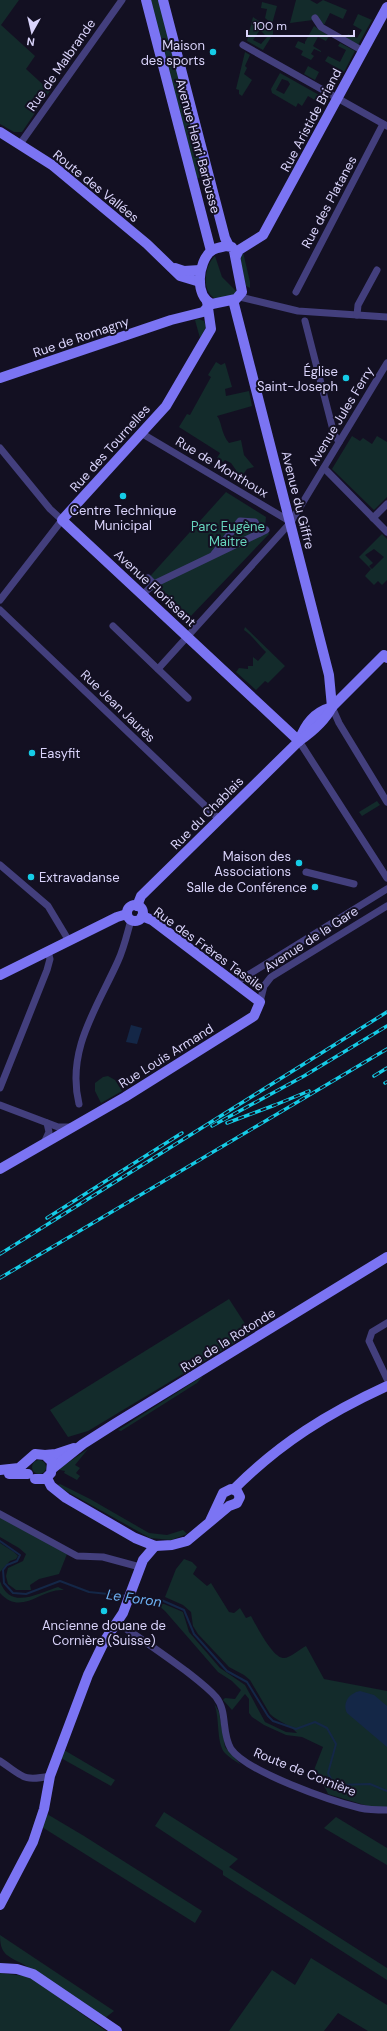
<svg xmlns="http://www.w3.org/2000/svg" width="387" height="2031" font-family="'DM Sans',sans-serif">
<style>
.green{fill:#132b2b;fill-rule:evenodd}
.water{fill:#142747}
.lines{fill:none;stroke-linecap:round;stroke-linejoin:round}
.stream{stroke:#142747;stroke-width:2}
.street{stroke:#433f7d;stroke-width:7}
.secondary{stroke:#7b74f3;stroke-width:10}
.rail-casing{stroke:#15cce7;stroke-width:3.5}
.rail{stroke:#131022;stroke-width:2;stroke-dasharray:6;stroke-linecap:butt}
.poi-dot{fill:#15cce7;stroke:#131022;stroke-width:1.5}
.labels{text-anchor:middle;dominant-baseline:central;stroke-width:4;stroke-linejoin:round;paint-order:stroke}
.poi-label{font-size:13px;fill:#dad4fb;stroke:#131022;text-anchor:end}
.street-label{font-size:13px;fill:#dad4fb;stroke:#131022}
.park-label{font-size:13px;fill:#67d5bd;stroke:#131022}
.water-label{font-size:14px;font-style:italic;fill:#6cb0f2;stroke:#131022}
</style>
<rect width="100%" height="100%" fill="#131022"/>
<g class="green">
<polygon points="0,0 19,0 1,25 35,56 26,69 50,91 22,132 14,132 0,124"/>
<polygon points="149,0 159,0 205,176 195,179"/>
<polygon points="296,0 310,0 317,4 323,0 347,10 343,19 330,13 324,25 313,20 290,23"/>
<polygon points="262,2 277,6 272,24 265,18 267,9 261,8"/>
<polygon points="358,14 372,20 358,45 346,38 348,34 357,38 362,30 353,25"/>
<path d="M 253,17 L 273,30 L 273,34 L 263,50 L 247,41 ZM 260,30 L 267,37 L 261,44 L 253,40 Z"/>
<polygon points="314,26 329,36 326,41 318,37 313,46 321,51 321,52 314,49 311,54 314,56 311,60 301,55 303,51 295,47 298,41 305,44 305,42"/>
<polygon points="340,43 355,51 344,72 325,61 328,56 340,62 346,50 338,46"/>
<polygon points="245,52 250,55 245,66 247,68 244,74 252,80 242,96 239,94 239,90 236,89"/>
<polygon points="308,66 319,72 315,80 304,74"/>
<path d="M 280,73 L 328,100 L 325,106 L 308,96 L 302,106 L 298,103 L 296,107 L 272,93 L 271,89 ZM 282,79 L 288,81 L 290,84 L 284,94 L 276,90 Z"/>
<polygon points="243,252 250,282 250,288 246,286 240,259"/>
<path d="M 215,256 L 222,277 L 237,292 L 233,295 L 216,299 C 201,292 204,266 215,256 Z"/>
<polygon points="199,319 204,321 206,327 200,338 195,320"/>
<path d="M 216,362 L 221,365 L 225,363 L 232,387 L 225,389 L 226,396 L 249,391 L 252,406 L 217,416 C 222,422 221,434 229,443 L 241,440 L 244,455 L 254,467 L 247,469 L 241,477 L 235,473 L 236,470 L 231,463 L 225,460 L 223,462 L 217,458 L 220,453 L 179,427 L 187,414 L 190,415 L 211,377 L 208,375 Z"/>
<polygon points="352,436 360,441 363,438 372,444 377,436 387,442 387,497 374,510 332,469"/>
<polygon points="226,492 266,517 265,526 269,534 190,617 183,619 144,583"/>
<path d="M 382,534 L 387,539 L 387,580 L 382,585 L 378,581 L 374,585 L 365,576 L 371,569 L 359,557 ZM 374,549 L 384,557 L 372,569 L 369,566 L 373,563 L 365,555 Z"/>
<path d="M 245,627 L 285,666 L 268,683 L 265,681 L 256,690 L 236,672 L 239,668 L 248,669 L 248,666 L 253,666 L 253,657 L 258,661 L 266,652 C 258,645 253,636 244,630 Z"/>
<polygon points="377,801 380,805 362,816 359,812"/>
<polygon points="108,1076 115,1080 122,1091 101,1103 95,1091 95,1083 103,1077"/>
<polygon points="229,1299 251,1333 88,1431 68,1437 50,1410"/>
<polygon points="203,1376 197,1383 121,1431 118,1430"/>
<polygon points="88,1449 75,1465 80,1468 76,1473 80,1476 77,1480 64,1473 65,1471 60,1470 60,1468"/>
<circle cx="39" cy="1467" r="7"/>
<polygon points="60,1484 90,1499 149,1533 167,1535 183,1530 187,1534 171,1540 150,1538 59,1487 58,1485"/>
<polygon points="0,1516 67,1554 59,1574 39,1579 30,1585 31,1590 16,1590 8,1584 6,1576 8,1568 23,1561 26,1554 19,1548 0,1537"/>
<polygon points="0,1543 14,1552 18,1556 16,1559 10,1561 0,1572"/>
<path d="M 184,1559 L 192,1562 L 197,1567 L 193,1574 L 207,1586 L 211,1583 L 229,1612 L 234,1613 L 240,1608 L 246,1618 L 251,1616 C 256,1625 272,1657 283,1658 C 289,1659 300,1649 306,1646 L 324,1679 L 387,1691 L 387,1807 L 371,1807 L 328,1794 C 325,1785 317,1780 314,1770 L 323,1747 L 302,1737 L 286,1735 L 264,1725 L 252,1717 L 249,1713 L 249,1699 L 245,1694 L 232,1710 L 223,1700 L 225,1698 L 235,1699 L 241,1690 L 232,1681 L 218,1672 L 165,1611 L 159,1606 L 132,1603 L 164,1604 L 183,1612 L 189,1632 L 220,1668 L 245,1685 L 265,1722 L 286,1732 L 297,1733 C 290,1724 278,1722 270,1714 L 250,1680 L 244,1675 L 229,1667 L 198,1634 L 193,1626 L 191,1612 L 183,1605 L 165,1597 L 176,1569 Z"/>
<path d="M 0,1581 C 10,1611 38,1593 58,1587 L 64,1590 C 40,1588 22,1617 0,1593 Z"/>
<path d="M 214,1703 L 219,1712 L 225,1747 L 241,1765 C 236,1761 228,1757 224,1752 C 216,1740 220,1717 214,1703 Z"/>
<polygon points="64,1750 115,1780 111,1786 61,1758"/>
<polygon points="164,1812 238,1859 229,1867 387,1968 387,1980 223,1875 223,1871 155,1826"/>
<polygon points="47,1814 84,1836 202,1911 195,1923 42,1827"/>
<polygon points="336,1817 387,1848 387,1865 324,1828"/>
<path d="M 0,1935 L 114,2011 L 105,2018 L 23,1964 C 7,1956 0,1954 0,1935 Z"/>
<polygon points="311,1958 387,2005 387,2031 368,2031 338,2013 324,2031 229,2031 272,1970 295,1985"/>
<polygon points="0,1973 25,1976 34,1980 106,2031 0,2031"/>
</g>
<g class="water">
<polygon points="131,1025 142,1028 137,1044 126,1042"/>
<path d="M 360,1691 L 374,1695 L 387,1706 L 387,1747 L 347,1713 C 342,1703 349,1693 360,1691 Z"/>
</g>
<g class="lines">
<g class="stream">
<polyline points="0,1541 20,1555 17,1561 7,1565 3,1570 4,1583 13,1593 26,1594 60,1581 89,1592 127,1596"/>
<polyline points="133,1597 159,1599 184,1610 194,1634 227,1671 247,1682 268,1716 273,1721 296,1729 315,1722 327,1728 336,1744 328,1773 332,1781 340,1785 370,1784 387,1791"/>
</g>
<g class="street">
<polyline points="315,18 321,27 363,51"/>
<polyline points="243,45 387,126"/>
<polyline points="20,144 122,0"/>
<polyline points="296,292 383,124"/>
<polyline points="240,297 298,311 387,317"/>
<polyline points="357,315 358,305 377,270"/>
<polyline points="305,321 334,434 339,442"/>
<polyline points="141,433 291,522"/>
<polyline points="0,448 50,509 62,520 0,600"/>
<polyline points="324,468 387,532"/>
<polyline points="373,518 387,504"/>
<polyline points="214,554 240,521 255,522 260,533"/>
<polyline points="148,578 154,584"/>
<polyline points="142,595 154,584 266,530"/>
<polyline points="0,610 219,819"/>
<polyline points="113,626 188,698"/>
<polyline points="158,669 291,522 387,363"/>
<polyline points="332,707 339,723 387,802"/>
<polyline points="299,741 387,878"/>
<polyline points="0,865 48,906 69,941"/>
<polyline points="306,872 354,884"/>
<polyline points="235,983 387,889"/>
<polyline points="260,1002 264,986 271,977 387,906"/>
<polyline points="0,1088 47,970 50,959 48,951"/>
<path d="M 79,1104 C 66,1050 97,1008 118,961 C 124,948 127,934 131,920"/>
<polyline points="0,1105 58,1127 72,1127"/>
<polyline points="44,1143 49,1132 47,1123"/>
<polyline points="387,1323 372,1332 369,1341 387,1379"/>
<polyline points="0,1514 77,1556 103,1557 140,1567"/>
<path d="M 116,1622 C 140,1638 163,1654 186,1671 C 196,1679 207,1687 216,1697 C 228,1712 221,1733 231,1749 C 247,1772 331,1801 360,1808 C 369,1810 378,1810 387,1810"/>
<path d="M 0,1761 C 23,1776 22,1782 50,1776"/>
</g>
<g class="secondary">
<polyline points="146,0 211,251"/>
<polyline points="163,0 225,238 229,246"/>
<polyline points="0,132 52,165 147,244 180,276 200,282"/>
<path d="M 226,246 L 232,247 L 234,251 L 242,292 L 236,299 L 212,304 C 194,296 198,262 211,251 C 215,248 221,247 226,246 Z"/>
<polyline points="236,256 239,250 263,235 387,7"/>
<polyline points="175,268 184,271 200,270"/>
<polyline points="233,300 329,675 332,707"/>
<polyline points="207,301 211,329 166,406 62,520 299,741"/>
<polyline points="0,378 171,320 203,312 211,304"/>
<path d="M 299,741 C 305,724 314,712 332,707"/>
<circle cx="135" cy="913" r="8"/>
<path d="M 137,906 L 141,896 L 299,741 C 312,732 325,721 332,707 L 384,655 L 387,658"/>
<polyline points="0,975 117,917 127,914"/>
<polyline points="0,1169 125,1097 254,1016 260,1002 152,920 142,916"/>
<polyline points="45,1455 56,1454 74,1448"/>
<polyline points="53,1468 83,1444 116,1423 387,1257"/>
<polyline points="0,1470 19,1468 35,1454 45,1455 52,1462 51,1473 45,1479 35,1479"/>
<polyline points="9,1474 28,1474"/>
<polyline points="47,1478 51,1486 66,1498 135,1538 155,1546 172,1545 187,1541 229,1506 237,1503 240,1497 237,1491 231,1489 223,1493 210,1521"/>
<path d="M 234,1489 C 280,1443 328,1413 387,1386"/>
<polyline points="0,1905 33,1842 44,1809 50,1776 88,1675 105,1640 123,1613 143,1560 155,1546"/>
<polyline points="0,1968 17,1969 33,1974 117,2031"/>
</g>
<defs>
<g id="rail">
<polyline points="374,1076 387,1068"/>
<polyline points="385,1083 387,1082"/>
<polyline points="227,1123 275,1105 309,1091"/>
<polyline points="212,1126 304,1076 387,1026"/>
<polyline points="47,1218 182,1133"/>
<polyline points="0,1254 387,1012"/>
<polyline points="0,1278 387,1049"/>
</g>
</defs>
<use href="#rail" class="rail-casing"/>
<use href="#rail" class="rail"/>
</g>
<g class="poi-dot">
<circle cx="213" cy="52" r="4"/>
<circle cx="346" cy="378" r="4"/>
<circle cx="123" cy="496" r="4"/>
<circle cx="32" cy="753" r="4"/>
<circle cx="299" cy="863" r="4"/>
<circle cx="31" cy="877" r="4"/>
<circle cx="315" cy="887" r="4"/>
<circle cx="104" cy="1611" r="4"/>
</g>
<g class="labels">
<g class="poi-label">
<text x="205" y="45">Maison<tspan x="205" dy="15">des sports</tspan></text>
<text x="338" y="371">Église<tspan x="338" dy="15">Saint-Joseph</tspan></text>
<text x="123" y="510" text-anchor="middle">Centre Technique<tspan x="123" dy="15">Municipal</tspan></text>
<text x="40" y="753" text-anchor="start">Easyfit</text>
<text x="291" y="856">Maison des<tspan x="291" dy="15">Associations</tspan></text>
<text x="39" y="877" text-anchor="start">Extravadanse</text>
<text x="307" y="887">Salle de Conférence</text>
<text x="104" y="1625" text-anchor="middle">Ancienne douane de<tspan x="104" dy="15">Cornière (Suisse)</tspan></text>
</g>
<g class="street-label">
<text transform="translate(61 65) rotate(-55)">Rue de Malbrande</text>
<text transform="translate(311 120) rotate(-62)">Rue Aristide Briand</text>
<text transform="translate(198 146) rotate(75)">Avenue Henri Barbusse</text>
<text transform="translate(96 186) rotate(39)">Route des Vallées</text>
<text transform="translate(329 202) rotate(-62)">Rue des Platanes</text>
<text transform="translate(81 337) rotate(-19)">Rue de Romagny</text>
<text transform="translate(341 416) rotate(-59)">Avenue Jules Ferry</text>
<text transform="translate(110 448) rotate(-48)">Rue des Tournelles</text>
<text transform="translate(222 467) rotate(31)">Rue de Monthoux</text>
<text transform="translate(298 500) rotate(76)">Avenue du Giffre</text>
<text transform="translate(155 588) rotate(43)">Avenue Florissant</text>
<text transform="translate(118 706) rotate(44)">Rue Jean Jaurès</text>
<text transform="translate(207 813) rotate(-45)">Rue du Chablais</text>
<text transform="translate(311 939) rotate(-33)">Avenue de la Gare</text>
<text transform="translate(209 949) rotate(36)">Rue des Frères Tassile</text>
<text transform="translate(166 1056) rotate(-32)">Rue Louis Armand</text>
<text transform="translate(228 1340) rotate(-32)">Rue de la Rotonde</text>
<text transform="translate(305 1772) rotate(22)">Route de Cornière</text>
</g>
<g class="park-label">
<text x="228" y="526">Parc Eugène<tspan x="228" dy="15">Maitre</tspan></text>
</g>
<g class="water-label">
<text transform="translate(134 1598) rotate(8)">Le Foron</text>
</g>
</g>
<g transform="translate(32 32) rotate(188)" stroke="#131022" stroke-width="3" paint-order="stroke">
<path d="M0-3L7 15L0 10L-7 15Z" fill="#dad4fb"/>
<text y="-6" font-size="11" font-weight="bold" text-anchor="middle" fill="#dad4fb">N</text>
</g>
<path d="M247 30v6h107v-6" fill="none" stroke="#dad4fb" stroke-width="2"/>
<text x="253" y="30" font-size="12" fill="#dad4fb" stroke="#131022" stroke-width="3" paint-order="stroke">100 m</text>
</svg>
